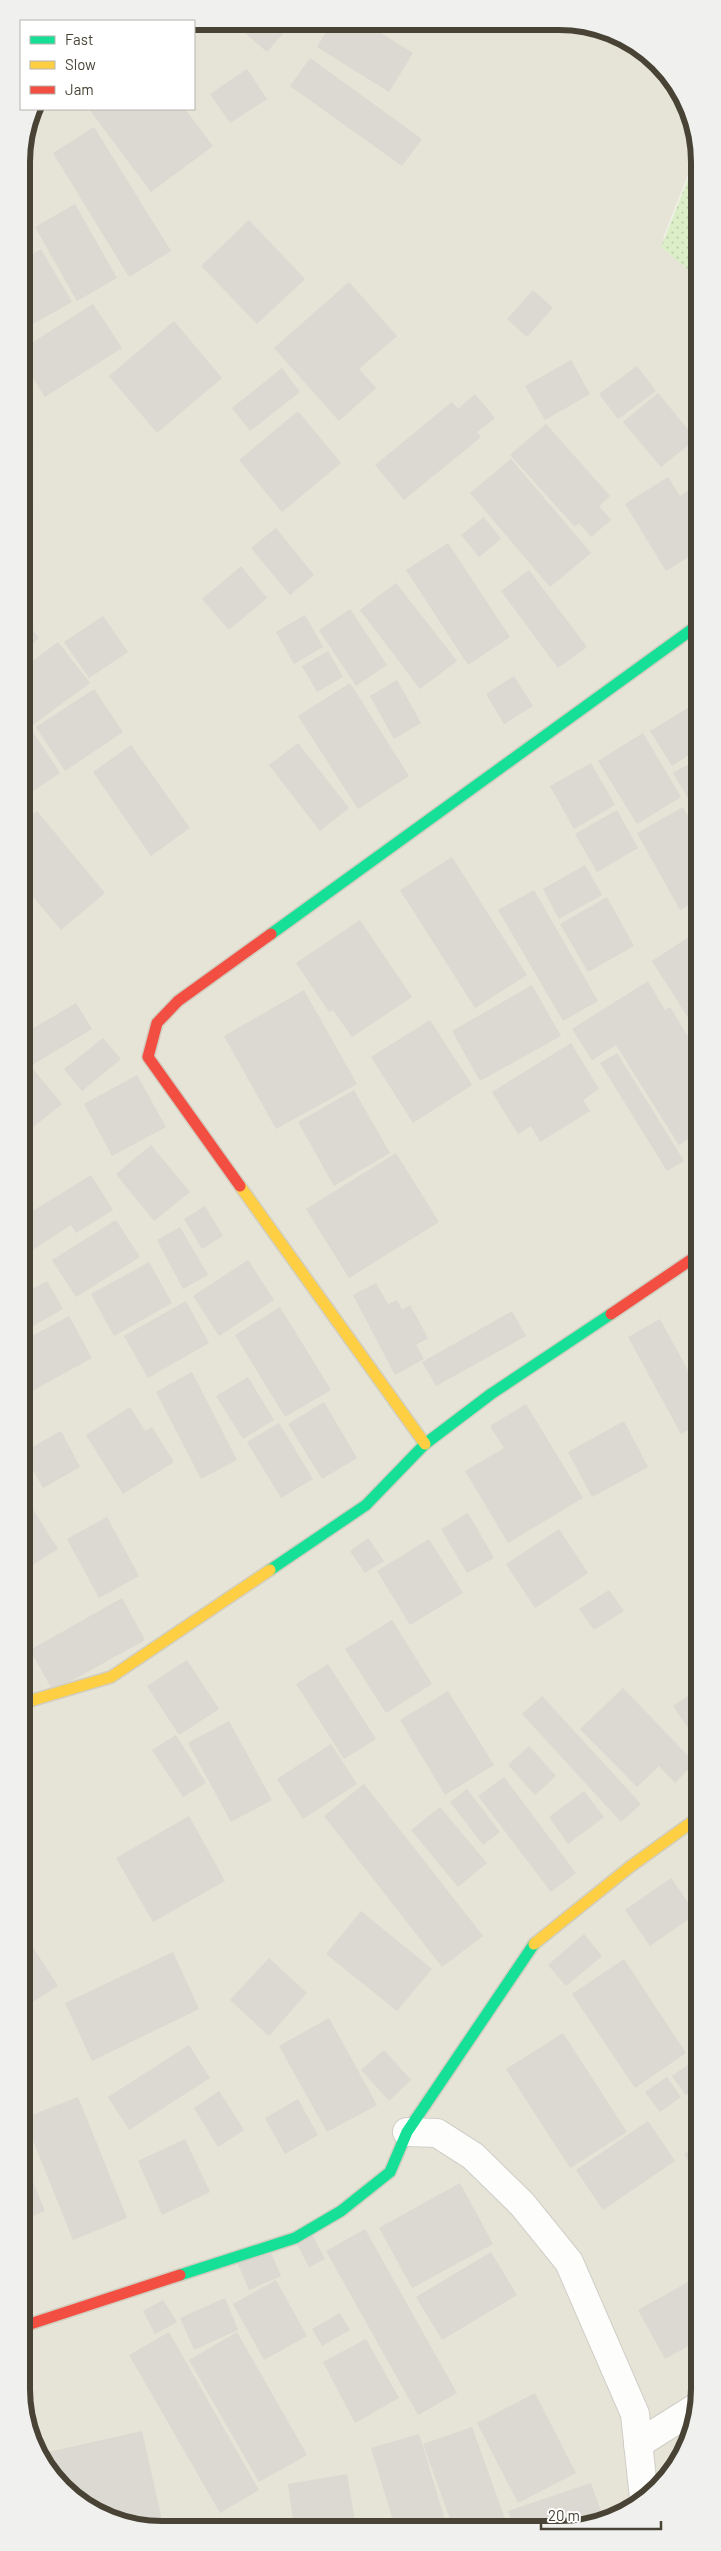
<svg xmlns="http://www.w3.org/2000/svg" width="721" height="2551" font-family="Barlow,sans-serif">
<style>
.residential{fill:#e6e3d7}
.grass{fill:url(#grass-dots)}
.building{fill:#dbd9d2}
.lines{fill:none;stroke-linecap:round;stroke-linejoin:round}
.street-casing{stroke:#d0cec7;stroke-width:30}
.fast-casing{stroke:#d1cec0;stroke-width:14}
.slow-casing{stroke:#d1cec0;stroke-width:14}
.jam-casing{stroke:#d1cec0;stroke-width:14}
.street{stroke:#fdfdfc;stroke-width:28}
.fast{stroke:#16e098;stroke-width:11}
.slow{stroke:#ffcf43;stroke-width:11}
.jam{stroke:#f24e42;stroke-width:11}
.rim{fill:none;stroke:#484335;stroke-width:6}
</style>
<defs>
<pattern id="grass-dots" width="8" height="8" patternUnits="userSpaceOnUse" patternTransform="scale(1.25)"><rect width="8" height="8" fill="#dbeec8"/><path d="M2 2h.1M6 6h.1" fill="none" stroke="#bdcdac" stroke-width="1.8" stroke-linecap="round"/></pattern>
</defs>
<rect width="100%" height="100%" fill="#f2f0ea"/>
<polygon class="residential" points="194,21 587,24 659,63 697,135 697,152 663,238 697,266 699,2398 689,2442 665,2482 630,2511 586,2527 135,2527 63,2489 24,2416 22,153 32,109 194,109"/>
<polygon class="grass" points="697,156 697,277 661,247"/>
<g class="building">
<polygon points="232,22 293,22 267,52"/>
<polygon points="332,22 365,23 413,53 389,92 317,47"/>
<polygon points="310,58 422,139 402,166 290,86"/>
<polygon points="247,69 267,99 230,123 210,94"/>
<polygon points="89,109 185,109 213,146 151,192"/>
<polygon points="94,127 171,251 129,277 53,153"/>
<polygon points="75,204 117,278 77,301 35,227"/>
<polygon points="249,220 305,279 257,324 201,266"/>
<polygon points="41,249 72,302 22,330 22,260"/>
<polygon points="349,282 397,336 359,369 376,388 339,421 274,348"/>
<polygon points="533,290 553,308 527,337 507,319"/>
<polygon points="93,304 122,348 45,397 22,361 22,349"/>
<polygon points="174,321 222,378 157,433 109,376"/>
<polygon points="697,353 697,367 691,357"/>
<polygon points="571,360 590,394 545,420 525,386"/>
<polygon points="637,366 656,391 618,419 599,394"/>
<polygon points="282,368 300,392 250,431 232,408"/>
<polygon points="658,393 696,439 661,467 623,422"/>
<polygon points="475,394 495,418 477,432 481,437 404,500 375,465 452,402 458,409"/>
<polygon points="298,411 341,463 282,512 239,460"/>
<polygon points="546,424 610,496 599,506 611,520 591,537 579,523 575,527 510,455"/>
<polygon points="511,459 591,553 550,587 470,493"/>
<polygon points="668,477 680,496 691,489 697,500 698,551 666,571 625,504"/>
<polygon points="484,517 501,539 479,557 461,535"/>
<polygon points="276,528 314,575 290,595 251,548"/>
<polygon points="22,531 32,544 22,553"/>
<polygon points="448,543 510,637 468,665 406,570"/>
<polygon points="241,566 267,598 229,630 202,599"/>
<polygon points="529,570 587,647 558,668 501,591"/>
<polygon points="396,583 457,661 420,689 360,610"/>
<polygon points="350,609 387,665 356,686 319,630"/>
<polygon points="305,615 323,647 294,664 276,632"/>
<polygon points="103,616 128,652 89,678 64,642"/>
<polygon points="22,618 39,638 22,653"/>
<polygon points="58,642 90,683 22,733 22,669"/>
<polygon points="328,651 343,677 317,692 302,666"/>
<polygon points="514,676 533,706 504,724 486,694"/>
<polygon points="397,680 421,723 394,739 370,696"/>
<polygon points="350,683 409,776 358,809 298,716"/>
<polygon points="94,689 123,732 65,771 36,727"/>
<polygon points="688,708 698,722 698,749 672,766 650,731"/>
<polygon points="33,732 60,773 24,797 22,794 22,739"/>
<polygon points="643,733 681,797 637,824 598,761"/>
<polygon points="298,743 349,808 320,831 269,765"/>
<polygon points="131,745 190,828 151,856 93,772"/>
<polygon points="698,759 698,806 694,808 673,773"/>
<polygon points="591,763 615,805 574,829 550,786"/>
<polygon points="683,807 698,834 698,900 680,910 637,833"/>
<polygon points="617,810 638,848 597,872 575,834"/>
<polygon points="37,811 105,893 61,930 22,884 22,824"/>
<polygon points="452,857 527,975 475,1008 400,890"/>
<polygon points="585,865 602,895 559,919 543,889"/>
<polygon points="534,890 598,1001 563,1021 498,910"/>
<polygon points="607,897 634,946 588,972 560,924"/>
<polygon points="360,920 412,997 352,1037 333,1010 329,1012 296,963"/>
<polygon points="698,931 698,1020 692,1024 652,961"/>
<polygon points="648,981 665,1010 670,1007 698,1053 698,1133 679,1145 616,1045 592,1060 572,1029"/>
<polygon points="532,985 561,1036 480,1081 452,1031"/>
<polygon points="304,990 357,1084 276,1129 224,1036"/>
<polygon points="76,1003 92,1029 22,1071 22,1035"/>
<polygon points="430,1020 472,1085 413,1123 371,1057"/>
<polygon points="103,1038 121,1059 82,1091 64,1069"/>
<polygon points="571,1043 599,1089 583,1100 590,1111 540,1142 531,1126 518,1134 492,1092"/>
<polygon points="617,1053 684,1161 667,1171 600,1063"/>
<polygon points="34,1070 62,1104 27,1132 23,1126 23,1079"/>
<polygon points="137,1075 166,1127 112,1156 84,1104"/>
<polygon points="354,1090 390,1153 334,1186 298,1122"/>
<polygon points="151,1145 190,1192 154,1221 116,1174"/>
<polygon points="396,1153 439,1222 349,1278 306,1209"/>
<polygon points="91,1175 113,1210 76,1233 71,1225 23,1256 23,1217"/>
<polygon points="205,1206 223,1236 202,1249 184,1219"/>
<polygon points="116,1220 140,1257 76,1297 52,1260"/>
<polygon points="180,1227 208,1275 183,1289 157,1240"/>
<polygon points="248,1260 274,1300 219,1336 193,1296"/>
<polygon points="149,1262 172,1303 114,1336 91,1294"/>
<polygon points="47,1281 63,1309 23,1332 23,1294"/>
<polygon points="376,1283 388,1304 397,1300 402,1310 410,1305 428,1338 416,1345 424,1359 395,1375 353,1295"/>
<polygon points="186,1301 209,1343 148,1378 124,1336"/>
<polygon points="280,1307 331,1390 285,1417 235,1335"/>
<polygon points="512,1311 526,1336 436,1386 422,1362"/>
<polygon points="69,1316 92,1358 23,1396 23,1341"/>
<polygon points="660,1319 698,1389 698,1424 681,1434 628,1337"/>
<polygon points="192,1372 237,1460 201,1479 156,1392"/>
<polygon points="248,1377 274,1420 243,1439 216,1396"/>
<polygon points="324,1402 357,1458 322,1479 288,1424"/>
<polygon points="526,1404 583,1498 508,1543 465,1471 504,1448 490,1426"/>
<polygon points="130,1407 145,1431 152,1427 174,1462 123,1494 86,1435"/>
<polygon points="624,1421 648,1467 592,1497 568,1452"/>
<polygon points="279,1423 313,1479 281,1498 247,1442"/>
<polygon points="61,1431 80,1467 43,1488 23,1452"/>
<polygon points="23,1494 58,1549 23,1571"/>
<polygon points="468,1513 494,1558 467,1573 441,1529"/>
<polygon points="107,1517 139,1576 99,1598 67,1539"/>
<polygon points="559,1529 588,1573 535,1608 506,1564"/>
<polygon points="368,1538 384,1561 365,1573 350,1551"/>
<polygon points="429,1539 463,1593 410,1625 377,1571"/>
<polygon points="609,1590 624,1611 594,1630 579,1609"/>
<polygon points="122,1598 145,1640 53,1691 30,1650"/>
<polygon points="392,1620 432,1684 386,1713 345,1649"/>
<polygon points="187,1660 219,1709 179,1735 147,1686"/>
<polygon points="328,1664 376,1739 344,1759 296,1684"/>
<polygon points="623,1688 695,1763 675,1783 659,1766 637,1787 580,1729"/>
<polygon points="699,1688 699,1744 673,1706"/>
<polygon points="448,1691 494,1765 445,1795 400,1720"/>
<polygon points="542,1696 641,1804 621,1822 522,1714"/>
<polygon points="229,1721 272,1800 231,1822 188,1743"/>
<polygon points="176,1735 206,1783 183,1797 152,1750"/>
<polygon points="331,1744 357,1784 303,1819 277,1779"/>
<polygon points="529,1746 556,1776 535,1795 508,1765"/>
<polygon points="504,1777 576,1873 551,1892 478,1796"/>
<polygon points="364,1784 483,1936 442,1967 324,1816"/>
<polygon points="467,1789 500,1832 483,1845 450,1802"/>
<polygon points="584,1791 604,1817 568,1844 549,1817"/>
<polygon points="440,1807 487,1863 458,1887 411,1830"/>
<polygon points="189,1816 225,1881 153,1922 116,1858"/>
<polygon points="671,1878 696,1914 650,1946 625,1910"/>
<polygon points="361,1911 432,1969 397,2011 326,1954"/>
<polygon points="23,1932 58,1986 28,2005 23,1998"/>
<polygon points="584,1934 602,1956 566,1986 548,1965"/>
<polygon points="173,1952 199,2009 92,2061 65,2003"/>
<polygon points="269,1958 307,1993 269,2036 230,2000"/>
<polygon points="624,1959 686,2053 635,2088 572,1994"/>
<polygon points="329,2018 377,2105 327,2132 279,2046"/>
<polygon points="563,2033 627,2132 570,2168 506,2069"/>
<polygon points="189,2045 210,2078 129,2130 108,2097"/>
<polygon points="24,2048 30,2061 24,2065"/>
<polygon points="384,2050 411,2080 389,2101 361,2070"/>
<polygon points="699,2057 699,2086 686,2095 672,2076"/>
<polygon points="667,2077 681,2097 660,2112 645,2092"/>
<polygon points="219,2091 244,2130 218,2147 194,2108"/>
<polygon points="78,2097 127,2218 73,2240 24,2118"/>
<polygon points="298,2099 318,2135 285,2154 265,2118"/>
<polygon points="648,2121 675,2161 603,2210 576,2170"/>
<polygon points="185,2139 210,2192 162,2215 138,2161"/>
<polygon points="699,2144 699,2178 684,2154"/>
<polygon points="31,2177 45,2211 25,2219 24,2180"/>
<polygon points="460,2183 493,2244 412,2288 379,2228"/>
<polygon points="365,2229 457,2393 418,2415 326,2251"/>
<polygon points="311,2232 325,2259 309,2267 295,2240"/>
<polygon points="269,2248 281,2276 249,2290 237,2262"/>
<polygon points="491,2252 517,2295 442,2340 416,2297"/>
<polygon points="699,2276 699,2340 665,2359 638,2310"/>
<polygon points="276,2280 307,2336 264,2360 233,2304"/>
<polygon points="225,2298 238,2330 194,2350 180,2318"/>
<polygon points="163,2300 177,2322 155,2334 143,2311"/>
<polygon points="340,2313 350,2330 322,2346 312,2329"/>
<polygon points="169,2332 259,2490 220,2513 129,2355"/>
<polygon points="237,2332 307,2455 259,2482 189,2360"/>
<polygon points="366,2339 399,2398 355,2423 323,2362"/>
<polygon points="24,2368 34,2415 24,2417"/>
<polygon points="535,2393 576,2473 518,2503 477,2423"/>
<polygon points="472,2427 508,2527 453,2527 423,2444"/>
<polygon points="142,2431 163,2525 135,2527 63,2489 45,2456 44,2453"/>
<polygon points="419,2434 421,2440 447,2527 395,2527 371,2448"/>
<polygon points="347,2474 356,2527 294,2527 288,2484"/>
<polygon points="591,2483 604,2520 586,2527 514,2527 508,2511"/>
</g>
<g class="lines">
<defs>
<g id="street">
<polyline points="407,2132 437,2133 473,2156 522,2204 569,2262 635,2414 644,2498"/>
<polyline points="638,2444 697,2407"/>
</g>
<g id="fast">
<polyline points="271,934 698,625"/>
<polyline points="270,1570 366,1505 425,1444 491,1394 611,1314"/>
<polyline points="180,2275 295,2238 341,2211 390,2172 407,2132 534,1944"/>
</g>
<g id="slow">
<polyline points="240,1186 425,1444"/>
<polyline points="23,1703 111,1677 270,1570"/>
<polyline points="534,1944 631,1866 699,1817"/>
</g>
<g id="jam">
<polyline points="240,1186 148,1057 157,1023 178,1001 271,934"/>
<polyline points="611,1314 698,1255"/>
<polyline points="24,2326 180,2275"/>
</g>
</defs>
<use href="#street" class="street-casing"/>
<use href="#fast" class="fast-casing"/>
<use href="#slow" class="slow-casing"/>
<use href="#jam" class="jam-casing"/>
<use href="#street" class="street"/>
<use href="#fast" class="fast"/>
<use href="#slow" class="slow"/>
<use href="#jam" class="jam"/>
</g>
<path d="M0 0H721V2551H0ZM162 30H559A132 132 0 0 1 691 162V2389A132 132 0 0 1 559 2521H162A132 132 0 0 1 30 2389V162A132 132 0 0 1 162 30Z" fill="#f0f0ef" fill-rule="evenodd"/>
<path class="rim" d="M162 30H559A132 132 0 0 1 691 162V2389A132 132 0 0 1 559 2521H162A132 132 0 0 1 30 2389V162A132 132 0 0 1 162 30Z"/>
<rect x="20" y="20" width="175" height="90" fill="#ffffff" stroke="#b6b4ae"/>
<rect x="30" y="36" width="25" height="8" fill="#16e098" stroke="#b6b4ae"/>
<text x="65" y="45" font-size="15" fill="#484335">Fast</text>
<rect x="30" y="61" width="25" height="8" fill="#ffcf43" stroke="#b6b4ae"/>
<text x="65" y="70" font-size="15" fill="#484335">Slow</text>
<rect x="30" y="86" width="25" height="8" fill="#f24e42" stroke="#b6b4ae"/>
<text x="65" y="95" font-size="15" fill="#484335">Jam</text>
<path d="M541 2521v8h120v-8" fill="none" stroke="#484335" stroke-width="2.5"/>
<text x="548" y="2521" font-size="15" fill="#484335" stroke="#ffffff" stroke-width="4" paint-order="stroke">20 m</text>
</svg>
